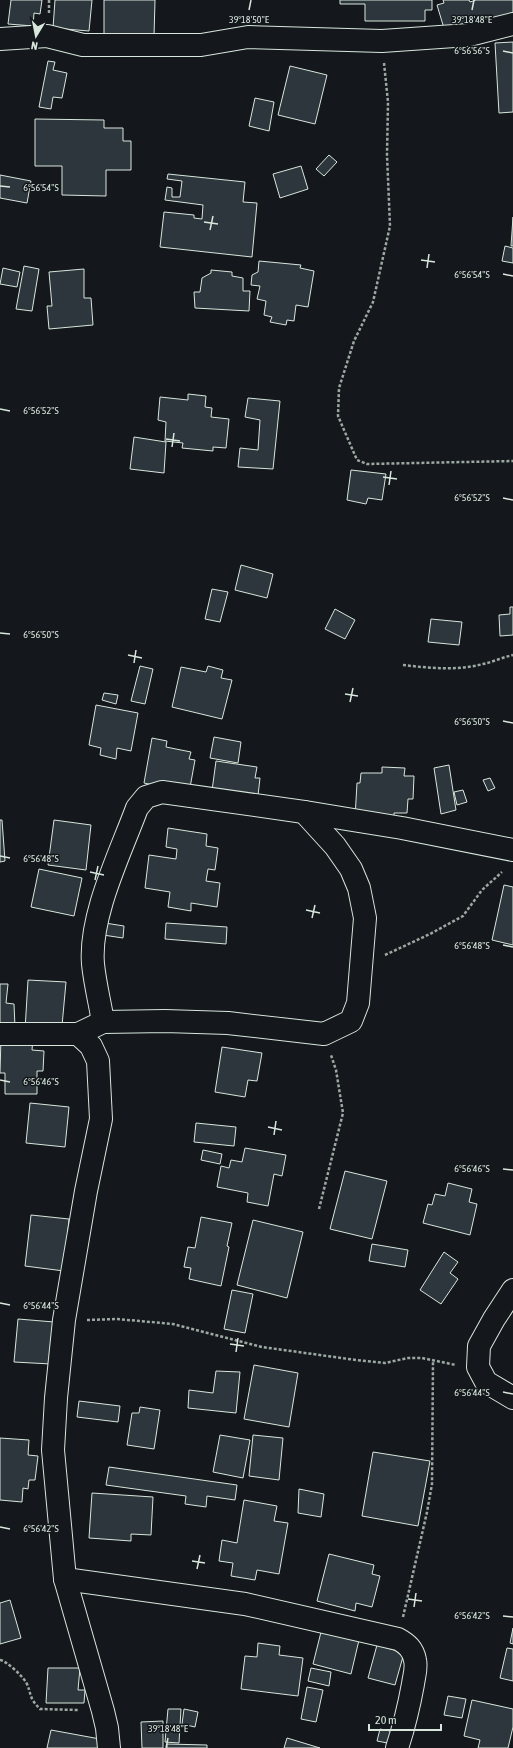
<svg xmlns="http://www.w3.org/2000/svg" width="513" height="1748" font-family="'Asap Condensed',sans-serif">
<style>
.building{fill:#2c363c;stroke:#d8e6dc}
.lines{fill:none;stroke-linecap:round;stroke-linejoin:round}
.minor-casing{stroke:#d8e6dc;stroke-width:24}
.path{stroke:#9da8a2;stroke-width:2.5;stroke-dasharray:3 2;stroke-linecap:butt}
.minor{stroke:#14181c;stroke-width:22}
.ticks{fill:none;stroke:#d8e6dc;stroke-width:1.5}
.ticks-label{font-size:10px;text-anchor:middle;fill:#d8e6dc;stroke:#14181c;stroke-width:3;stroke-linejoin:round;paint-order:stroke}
</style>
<rect width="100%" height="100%" fill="#14181c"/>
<g class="building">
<polygon points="11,0 42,0 40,14 34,13 33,26 8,24"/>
<polygon points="55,0 92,0 89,31 53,28"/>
<polygon points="104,0 155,0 154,37 104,36"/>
<polygon points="340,0 432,0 432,10 425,10 425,21 365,21 365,4 340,4"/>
<polygon points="443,0 469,0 470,2 476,0 513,0 513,15 446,35 437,5 444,3"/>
<polygon points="513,42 513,112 499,113 495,43"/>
<polygon points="48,61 55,62 53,70 67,73 62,98 53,97 51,109 39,107"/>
<polygon points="290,66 327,75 315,124 278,115"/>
<polygon points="255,98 274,102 269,131 249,126"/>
<polygon points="35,119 104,120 104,128 123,128 123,141 131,141 131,170 106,170 106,196 62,195 62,166 35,166"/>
<polygon points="329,155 337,162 324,176 316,169"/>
<polygon points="301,166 308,189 280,198 273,174"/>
<polygon points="168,174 245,182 243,202 257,203 252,257 160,247 164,212 194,215 194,218 202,219 203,205 165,200 167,187 172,188 172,197 180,197 182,181 167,179"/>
<polygon points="0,175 31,181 27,203 0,198"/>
<polygon points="513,217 513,246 511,246"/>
<polygon points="505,246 513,248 513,263 502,261"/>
<polygon points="259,261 301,265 300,268 314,271 308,307 296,305 294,321 287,320 286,325 270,322 272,317 264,315 266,301 257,299 260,286 251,285 252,275 258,272"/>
<polygon points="24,266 39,269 32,311 16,309"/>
<polygon points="3,268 20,272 17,287 0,284"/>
<polygon points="84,269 84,298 91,298 93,325 49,329 47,306 52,306 49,272"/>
<polygon points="211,270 232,272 232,276 243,278 243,291 250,291 249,311 195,308 194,292 200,292 202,278 211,273"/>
<polygon points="188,394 206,396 205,407 212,408 211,417 229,419 226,448 213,447 213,451 182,448 183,443 165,441 166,422 158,420 160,397 188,400"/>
<polygon points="248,398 280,401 273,469 238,467 240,448 258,450 260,420 245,417"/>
<polygon points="134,437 166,442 164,473 130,469"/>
<polygon points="351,470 386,474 382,500 368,498 366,504 347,500"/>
<polygon points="241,565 273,574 267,598 235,590"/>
<polygon points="212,589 228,592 220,622 205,619"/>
<polygon points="510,607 513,607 513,635 500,636 499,615 510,614"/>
<polygon points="335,609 355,620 345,639 325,629"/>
<polygon points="431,619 462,622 459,645 428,642"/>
<polygon points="140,666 153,669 145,704 131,701"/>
<polygon points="208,666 223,670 221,678 232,680 222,719 172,707 181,667 206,672"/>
<polygon points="104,693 118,695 116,704 102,700"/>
<polygon points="96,705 138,713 131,751 117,748 116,759 100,755 101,748 89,745"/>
<polygon points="214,737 241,742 238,763 210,758"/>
<polygon points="152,738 167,741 166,747 191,752 189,759 195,760 189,793 144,783"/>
<polygon points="216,761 257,767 255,778 260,778 257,804 211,798"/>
<polygon points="449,765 456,810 441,814 434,768"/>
<polygon points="382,767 405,768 404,776 414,776 413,799 408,799 407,813 394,813 394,820 355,818 357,783 360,783 361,773 382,773"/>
<polygon points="490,778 495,788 488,791 483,780"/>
<polygon points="463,790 467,802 457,805 454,792"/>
<polygon points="0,820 2,820 5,861 0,862"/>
<polygon points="54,820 91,825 86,870 48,865"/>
<polygon points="168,828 207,834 206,846 218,848 215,870 208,869 206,881 220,883 217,907 191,903 191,911 168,907 170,892 145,888 149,855 176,859 177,849 166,847"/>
<polygon points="39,869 82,878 74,916 31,907"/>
<polygon points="504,885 513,887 513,945 492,940"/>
<polygon points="105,923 124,926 123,938 103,935"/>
<polygon points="166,923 227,927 226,944 165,939"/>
<polygon points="28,980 66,982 62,1026 25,1030"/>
<polygon points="0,984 8,984 6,1003 14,1004 15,1027 0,1027"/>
<polygon points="1,1037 33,1038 32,1050 44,1051 43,1071 37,1071 37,1094 5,1094 5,1073 0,1073"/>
<polygon points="222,1047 262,1053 257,1081 248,1080 245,1097 215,1092"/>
<polygon points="30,1103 69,1107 65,1147 26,1143"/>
<polygon points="196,1123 236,1127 234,1146 194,1142"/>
<polygon points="245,1148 286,1155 282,1176 274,1174 268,1206 247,1202 248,1193 217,1187 221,1166 229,1168 231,1160 242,1162"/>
<polygon points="203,1150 222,1154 220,1164 201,1160"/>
<polygon points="345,1171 387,1181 372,1239 330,1229"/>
<polygon points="448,1183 472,1189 469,1202 477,1204 470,1235 423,1223 428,1204 432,1205 435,1194 445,1196"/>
<polygon points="31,1215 69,1219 64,1271 25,1266"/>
<polygon points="201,1217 232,1223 227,1246 229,1247 221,1286 189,1279 191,1268 184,1267 188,1247 195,1248"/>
<polygon points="253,1220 303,1232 287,1298 237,1285"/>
<polygon points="372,1244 408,1250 405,1267 369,1261"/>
<polygon points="444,1252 458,1262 450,1273 458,1279 441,1304 420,1290"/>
<polygon points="232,1290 253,1294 245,1333 224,1329"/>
<polygon points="18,1319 54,1322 51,1364 14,1362"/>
<polygon points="254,1365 298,1373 289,1427 244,1419"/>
<polygon points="216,1371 240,1372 236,1413 188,1408 189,1390 213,1393"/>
<polygon points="79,1401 120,1406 118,1422 77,1417"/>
<polygon points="140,1407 160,1410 154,1449 127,1445 132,1413 139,1413"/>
<polygon points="220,1435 250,1440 243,1478 213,1472"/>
<polygon points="253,1435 283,1438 279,1480 249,1476"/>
<polygon points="0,1438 29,1440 28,1455 38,1456 35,1480 29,1480 28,1489 23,1488 22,1502 0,1500"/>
<polygon points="373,1452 430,1461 418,1526 362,1516"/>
<polygon points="109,1467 237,1485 235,1500 207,1496 206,1507 185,1504 186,1496 106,1485"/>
<polygon points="299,1489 324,1494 321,1517 298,1513"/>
<polygon points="92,1493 153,1497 151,1535 131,1534 131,1541 89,1538"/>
<polygon points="244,1500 277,1506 274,1521 288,1523 279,1574 257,1570 255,1580 231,1576 233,1563 219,1561 222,1540 237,1543"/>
<polygon points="329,1554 374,1565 372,1574 380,1576 372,1607 356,1603 355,1611 317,1601"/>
<polygon points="10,1600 21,1638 0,1644 0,1603"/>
<polygon points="513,1628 513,1644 510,1643"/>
<polygon points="321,1632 359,1640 351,1674 313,1664"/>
<polygon points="258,1643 280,1646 279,1655 303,1658 298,1696 241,1689 245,1656 257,1657"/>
<polygon points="377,1645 404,1653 395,1685 368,1678"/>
<polygon points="507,1648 513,1649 513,1681 500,1678"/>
<polygon points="48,1668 80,1668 78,1690 85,1690 84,1703 46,1703"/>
<polygon points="311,1668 331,1672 329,1686 308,1681"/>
<polygon points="307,1687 323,1690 316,1722 301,1719"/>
<polygon points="448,1696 466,1699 462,1718 444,1715"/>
<polygon points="472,1700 513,1709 513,1727 508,1748 478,1748 480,1740 464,1736"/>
<polygon points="168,1709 181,1709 179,1743 165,1742"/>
<polygon points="184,1709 198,1712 195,1727 182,1724"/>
<polygon points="163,1721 163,1748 142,1748 141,1722"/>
<polygon points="380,1729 400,1733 398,1745 377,1741"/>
<polygon points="51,1730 100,1739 98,1748 47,1748"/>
<polygon points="287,1738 320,1748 284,1748"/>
<polygon points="167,1744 207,1745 207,1748 167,1748"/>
</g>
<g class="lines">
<defs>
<g id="minor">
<polyline points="0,39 47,36 83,45 201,45 248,37 382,41 469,35 513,24"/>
<path d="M 103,1022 C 100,1003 95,984 93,964 C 89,916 120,854 137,808 L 146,797 L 162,792 L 304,812 L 402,828 L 513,850"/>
<polyline points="0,1034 78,1034 103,1022 165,1021 228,1023 324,1034 351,1021 358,1003 365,918 359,888 351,869 335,846 304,812"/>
<polyline points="78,1034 91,1046 98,1061 101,1119 86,1191 64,1320 56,1398 53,1450 65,1579 103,1711 107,1728 109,1748"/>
<polyline points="513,1290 494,1319 479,1346 478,1367 486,1382 513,1398"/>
<path d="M 65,1579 L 245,1604 L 398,1639 C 407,1644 413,1649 415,1660 C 417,1668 414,1676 413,1684 C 409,1706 404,1727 397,1748"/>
</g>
</defs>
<use href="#minor" class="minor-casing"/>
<g class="path">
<polyline points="49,13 49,0"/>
<polyline points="384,63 388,102 387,155 390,226 373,302 354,341 339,388 338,416 357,460 367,464 513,461"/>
<path d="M 403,665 C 429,668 457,671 483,664 C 493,662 503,657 513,655"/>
<polyline points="385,955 430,934 463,916 482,890 502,872"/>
<polyline points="319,1209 343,1113 336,1070 331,1055"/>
<polyline points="87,1320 117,1319 173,1324 262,1347 356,1360 385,1363 408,1358 422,1358 456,1365"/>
<polyline points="403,1617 427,1512 432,1484 433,1360"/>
<path d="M 0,1660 C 7,1661 22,1676 26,1682 C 32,1694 28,1697 40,1709 L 79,1710"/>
</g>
<use href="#minor" class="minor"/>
</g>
<path class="ticks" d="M 249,10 L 251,0M 472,10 L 474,0M 503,51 L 513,53M 0,186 L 10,187M 204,222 L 218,224M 210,230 L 213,216M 421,260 L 435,262M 427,268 L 429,254M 503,274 L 513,276M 0,409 L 10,411M 166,439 L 180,441M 172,447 L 174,433M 383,477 L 397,479M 389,485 L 391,471M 503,498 L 513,500M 0,633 L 10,634M 128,655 L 142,658M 134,663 L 136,650M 345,694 L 358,696M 350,702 L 353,688M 503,721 L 513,723M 0,856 L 10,858M 90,872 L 104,875M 95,880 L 98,866M 306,910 L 320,913M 312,918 L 315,905M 503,945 L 513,947M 0,1080 L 10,1082M 268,1127 L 282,1130M 274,1135 L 276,1121M 503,1169 L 513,1170M 0,1303 L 10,1305M 230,1344 L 244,1346M 236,1352 L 238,1338M 503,1392 L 513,1394M 0,1527 L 10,1529M 192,1561 L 205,1563M 197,1569 L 200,1555M 408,1599 L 422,1601M 414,1607 L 416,1593M 503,1616 L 513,1617M 166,1748 L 168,1738"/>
<g class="ticks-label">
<text x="249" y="23">39°18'50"E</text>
<text x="472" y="23">39°18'48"E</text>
<text x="472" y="54">6°56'56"S</text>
<text x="41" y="191">6°56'54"S</text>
<text x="472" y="278">6°56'54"S</text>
<text x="41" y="414">6°56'52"S</text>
<text x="472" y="501">6°56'52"S</text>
<text x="41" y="638">6°56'50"S</text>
<text x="472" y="725">6°56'50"S</text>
<text x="41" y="862">6°56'48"S</text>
<text x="472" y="949">6°56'48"S</text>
<text x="41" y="1085">6°56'46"S</text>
<text x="472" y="1172">6°56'46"S</text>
<text x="41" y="1309">6°56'44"S</text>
<text x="472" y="1396">6°56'44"S</text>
<text x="41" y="1532">6°56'42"S</text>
<text x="472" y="1619">6°56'42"S</text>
<text x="168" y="1732">39°18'48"E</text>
</g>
<g transform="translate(36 36) rotate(190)" stroke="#14181c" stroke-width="3" paint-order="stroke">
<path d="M0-3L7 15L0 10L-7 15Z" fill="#d8e6dc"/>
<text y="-6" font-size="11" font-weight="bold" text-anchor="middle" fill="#d8e6dc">N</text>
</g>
<path d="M369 1724v6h72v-6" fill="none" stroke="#d8e6dc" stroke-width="2"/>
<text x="375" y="1724" font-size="12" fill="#d8e6dc" stroke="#14181c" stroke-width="3" paint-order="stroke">20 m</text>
</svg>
